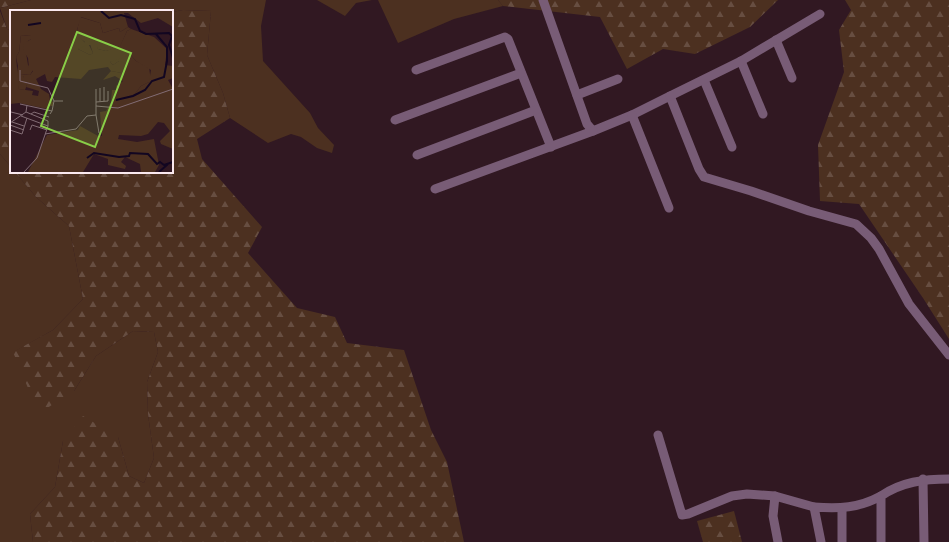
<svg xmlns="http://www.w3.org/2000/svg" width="949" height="542" font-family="'PT Sans',sans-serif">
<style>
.green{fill:#4c3020}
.forest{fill:url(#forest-firs)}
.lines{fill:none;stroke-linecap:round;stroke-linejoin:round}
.street{stroke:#785c76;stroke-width:9}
.inset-river{fill:none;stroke:#120621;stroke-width:2}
.inset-road{fill:none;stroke:#826c74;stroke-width:1}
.view{fill:#89ce48;fill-opacity:0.15;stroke:#89ce48;stroke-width:2}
.inset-edge{fill:none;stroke:#fbe9ef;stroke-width:2}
</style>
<defs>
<pattern id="forest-firs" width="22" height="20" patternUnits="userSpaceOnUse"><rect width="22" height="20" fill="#4c3020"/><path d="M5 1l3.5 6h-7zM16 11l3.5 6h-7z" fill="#674e41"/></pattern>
</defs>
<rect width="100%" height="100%" fill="#311822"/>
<g class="green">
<polygon points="31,0 266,0 261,26 263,61 310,113 318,128 334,145 332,153 317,148 301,137 291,134 268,143 230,118 223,93 207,55 211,11 183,10 172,12 11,11 11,30 7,29 0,8"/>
<polygon points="317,0 372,0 356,3 345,16"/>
<polygon points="378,0 498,0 503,6 454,19 398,43"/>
<polygon points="0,154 11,167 11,172 15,172 36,197 69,226 83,299 53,330 14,352 74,391 96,356 133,331 154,332 158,352 147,382 148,414 154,458 144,483 129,476 118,437 63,441 55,487 30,514 33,542 0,542"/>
</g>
<g class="forest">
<polygon points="0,0 31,0 0,8"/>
<polygon points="498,0 778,0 750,27 695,54 663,49 627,69 600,17 503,6"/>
<polygon points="845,0 949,0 949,339 923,298 859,204 820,201 818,145 844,72 839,30 851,10"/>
<polygon points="183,10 211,11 207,55 223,93 230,118 197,139 202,159 262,227 248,253 297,308 335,317 347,343 404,350 431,430 447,462 464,542 33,542 30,514 55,487 63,441 83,416 118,437 129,476 144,483 154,458 148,414 147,382 158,352 154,332 133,331 96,356 74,391 44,410 28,388 13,352 53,330 83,299 69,226 36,197 15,172 172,172 172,151 174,150 172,133 172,12"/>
<polygon points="0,11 7,29 11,30 11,167 0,154"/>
<polygon points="734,511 742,542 703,542 697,521"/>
</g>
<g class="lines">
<g class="street">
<polyline points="543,0 587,124 593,131 632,115 670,96 699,169 704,177 751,191 809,211 856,224 871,238 879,249 909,304 949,355"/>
<polyline points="776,40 792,78"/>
<polyline points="741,61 763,114"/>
<polyline points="416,70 505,37 508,39 551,147"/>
<polyline points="704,80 732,147"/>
<polyline points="577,95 618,79"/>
<polyline points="670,96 741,61 820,14"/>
<polyline points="632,115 669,208"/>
<polyline points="395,120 521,73"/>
<polyline points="417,155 536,110"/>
<polyline points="435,189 593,131"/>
<polyline points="658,435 682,515 688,514 732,496 747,494 775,496"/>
<polyline points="923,479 924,542"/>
<polyline points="842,509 842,542"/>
<polyline points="778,542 773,516 775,496 814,507"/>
<path d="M 821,542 L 814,507 C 839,509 859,508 881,496"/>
<path d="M 881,542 L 881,496 C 901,482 924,479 949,479"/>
</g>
</g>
<g transform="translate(10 10)">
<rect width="163" height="163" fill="#311822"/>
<path d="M 70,7 L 90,13 L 93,23 L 109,18 L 110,22 L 118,17 L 121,19 L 117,21 L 110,37 L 96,41 L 88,39 L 86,35 L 79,35 L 83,43 L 80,45 L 68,39 L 75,32 L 66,25 ZM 11,25 L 21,26 L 21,29 L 18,31 L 16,43 L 18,55 L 23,60 L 20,65 L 11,64 L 18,72 L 15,80 L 9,79 L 6,70 L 8,56 L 6,47 L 9,42 ZM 118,42 L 126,51 L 139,57 L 141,71 L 131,76 L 124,85 L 101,92 L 102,80 L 107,80 L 106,76 L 113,71 L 105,66 L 93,70 L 101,61 L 112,63 L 109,51 L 103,55 L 100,52 Z" fill="#4c3020"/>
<path d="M 0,1 L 163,1 L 163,17 L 148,8 L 131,13 L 118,3 L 114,3 L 118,17 L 110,22 L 109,18 L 93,23 L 90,13 L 71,7 L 66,23 L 77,35 L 68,39 L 80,45 L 83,43 L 79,31 L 86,31 L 88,39 L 96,41 L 110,36 L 117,21 L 121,19 L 144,27 L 157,39 L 155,55 L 163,56 L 163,68 L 158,70 L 163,79 L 163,139 L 151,134 L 150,131 L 160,121 L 154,113 L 148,112 L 138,124 L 131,126 L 109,125 L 108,129 L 127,132 L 144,129 L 149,155 L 145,162 L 131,162 L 130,154 L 115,147 L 111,152 L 116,156 L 115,159 L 98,155 L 98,149 L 84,144 L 73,162 L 18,162 L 37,125 L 68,120 L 70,116 L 88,126 L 92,126 L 90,102 L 96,101 L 101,92 L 124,85 L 131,76 L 139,72 L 141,60 L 126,51 L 118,42 L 115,47 L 100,52 L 103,55 L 109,51 L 114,53 L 112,63 L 101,61 L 98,57 L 79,60 L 71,69 L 45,67 L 42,72 L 37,71 L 35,64 L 26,69 L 31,79 L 39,84 L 40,91 L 43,92 L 43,96 L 38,96 L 37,99 L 9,93 L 0,94 ZM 11,25 L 21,26 L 21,29 L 14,34 L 13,40 L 18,48 L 19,58 L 23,61 L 20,65 L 10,64 L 11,66 L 14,67 L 14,71 L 18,72 L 16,77 L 29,81 L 28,86 L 22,85 L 23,81 L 9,79 L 6,47 L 9,42 Z" fill="#4c3020" fill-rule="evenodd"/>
<path class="inset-river" d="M 91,1 L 99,8 L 111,5 L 125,9 L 130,21 L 136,24 L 159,23 L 162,26 L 159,35 L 163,48M 18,15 L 31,13M 106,90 L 123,86 L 135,80 L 142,71 L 154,67 L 157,51 L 157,37 L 146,24M 77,148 L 84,143 L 109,147 L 119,146 L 120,143 L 138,144 L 147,154 L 150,152 L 154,155 L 163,152M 149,162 L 158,154"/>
<path class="inset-road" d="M 10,60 L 10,71 L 38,78 L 44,91M 90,91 L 90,78M 94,91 L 94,77M 86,92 L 98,91 L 98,81M 10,94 L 42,101 L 40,104M 86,96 L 86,79M 42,101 L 44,91 L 53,91M 1,102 L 13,105M 16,102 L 38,111 L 38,116M 21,104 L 24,102 L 39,107M 86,105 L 89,123M 11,106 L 38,116M 2,112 L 14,116M 0,113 L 16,102 L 17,95M 0,115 L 14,120M 0,120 L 12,124 L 17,108M 20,120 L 22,115 L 37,120M 35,124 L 66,119 L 77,106 L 86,105 L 86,96 L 108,98 L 163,79M 14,162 L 27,148 L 38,116"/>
<path class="view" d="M 67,22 L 121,43 L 85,137 L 31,116 Z"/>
<rect width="163" height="163" class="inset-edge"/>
</g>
</svg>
